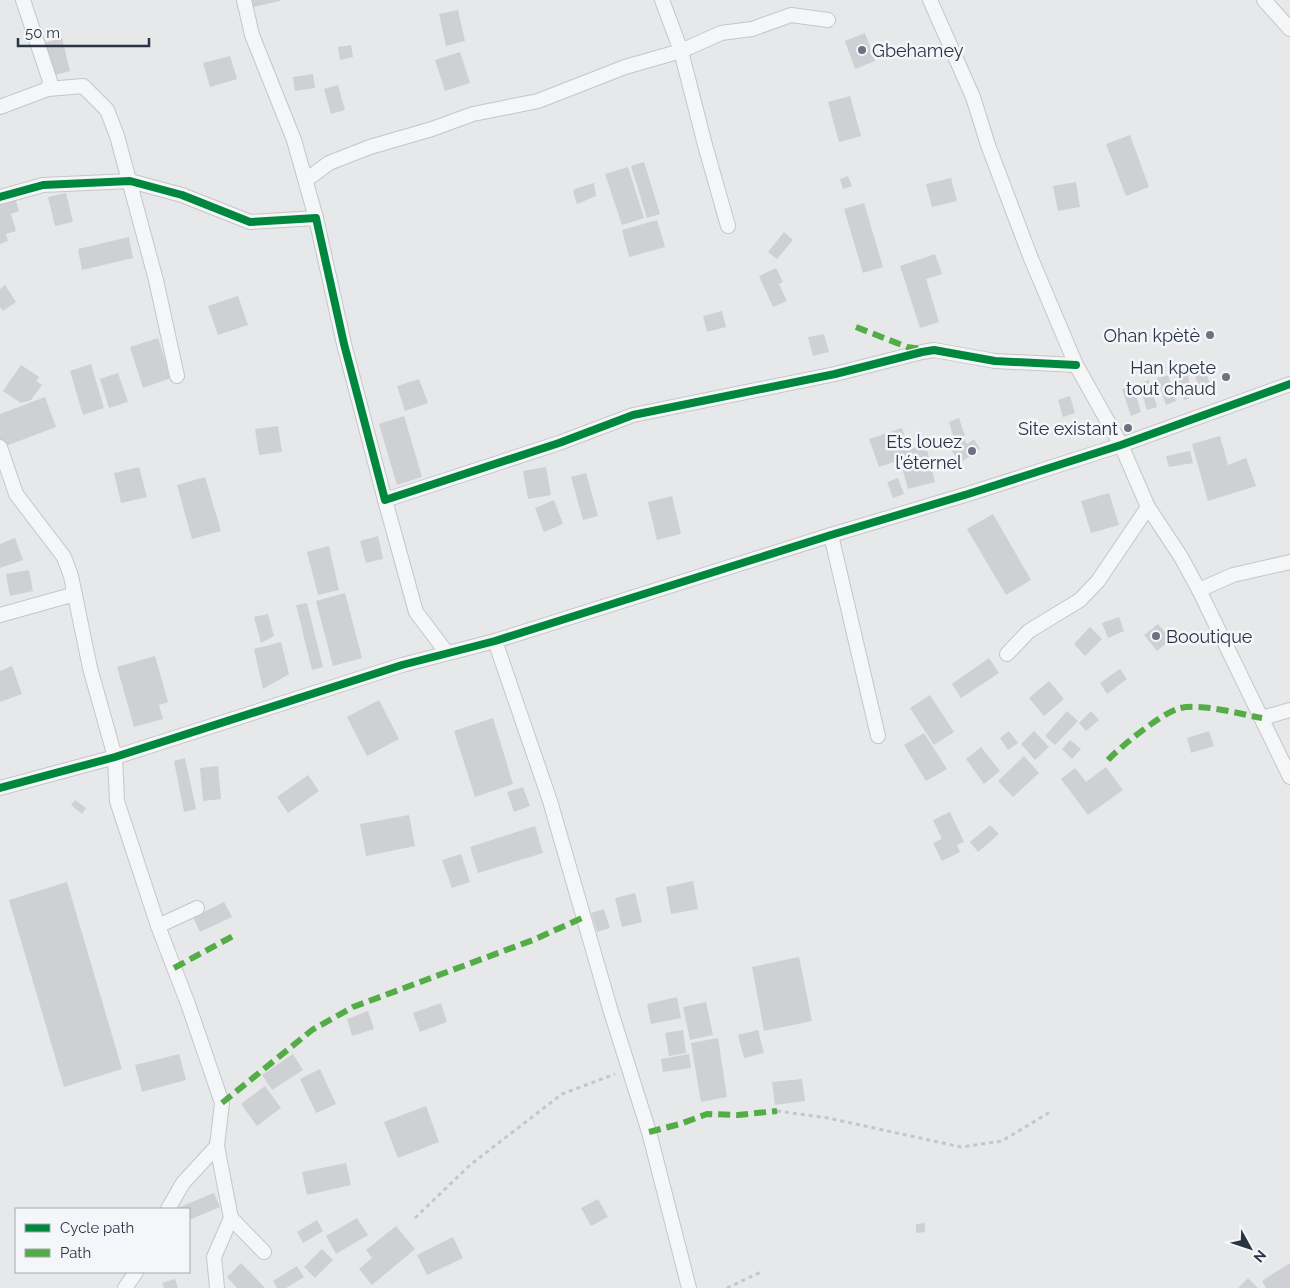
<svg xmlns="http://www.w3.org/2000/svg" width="1290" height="1288" font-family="Raleway,sans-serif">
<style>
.building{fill:#ced0d3}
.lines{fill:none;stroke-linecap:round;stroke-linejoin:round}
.minor-casing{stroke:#c4c6c8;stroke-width:16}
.path{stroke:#c5c6ca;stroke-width:3;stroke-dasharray:4 4;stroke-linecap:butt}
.minor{stroke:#f5f6f7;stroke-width:14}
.quiet{stroke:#54ac47;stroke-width:6;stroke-dasharray:12 6;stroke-linecap:butt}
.cycleway-casing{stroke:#f4f6f9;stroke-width:11}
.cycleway{stroke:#00873e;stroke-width:8}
.poi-dot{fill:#6c737f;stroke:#f4f6f9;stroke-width:2}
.labels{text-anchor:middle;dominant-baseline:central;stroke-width:5;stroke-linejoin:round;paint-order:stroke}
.poi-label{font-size:18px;fill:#2b3445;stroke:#f4f6f9;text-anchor:end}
</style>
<rect width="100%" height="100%" fill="#e6e8ea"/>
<g class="building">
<polygon points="252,0 280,0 280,1 253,7"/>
<polygon points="458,10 465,41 446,46 439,14"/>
<polygon points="865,33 875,61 855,69 845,41"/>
<polygon points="62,38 70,71 52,76 43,43"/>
<polygon points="351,45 353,57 340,60 338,47"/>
<polygon points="460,52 470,83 445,91 435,60"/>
<polygon points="230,56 237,79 210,87 203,63"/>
<polygon points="313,74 315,88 295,91 293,77"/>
<polygon points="338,85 345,110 331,114 324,89"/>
<polygon points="850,96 861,136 839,142 828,102"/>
<polygon points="1130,135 1149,187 1126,196 1106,144"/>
<polygon points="644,162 660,214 647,218 631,166"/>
<polygon points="628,167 644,218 622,225 605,174"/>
<polygon points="848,176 852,186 843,189 840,179"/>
<polygon points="951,178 957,201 932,207 926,184"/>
<polygon points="1076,182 1080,207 1058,211 1053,186"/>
<polygon points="594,183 596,196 577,204 573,191 575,189"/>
<polygon points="66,193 73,222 55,226 48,197"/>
<polygon points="15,198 19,211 11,214 16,231 6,234 8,241 0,244 0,203"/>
<polygon points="864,203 883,267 863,273 844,209"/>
<polygon points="657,220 665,247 629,257 622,230"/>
<polygon points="784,232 793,240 777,259 768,252"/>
<polygon points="129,237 133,258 82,270 78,249"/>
<polygon points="935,254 942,274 926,279 939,322 920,328 900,266"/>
<polygon points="776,268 783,282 779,284 787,301 773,307 759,276"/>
<polygon points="5,285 16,302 3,311 0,307 0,289"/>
<polygon points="238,296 248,325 218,335 208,306"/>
<polygon points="722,311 726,327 707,332 703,316"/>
<polygon points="824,334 829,352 813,356 808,337"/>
<polygon points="158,338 171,378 143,388 130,347"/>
<polygon points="91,364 104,408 83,415 70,371"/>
<polygon points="1203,364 1212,390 1201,393 1192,367"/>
<polygon points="21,365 39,377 36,381 42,385 31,400 21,403 3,391"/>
<polygon points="1186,370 1194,396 1184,400 1175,373"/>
<polygon points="118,373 128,402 109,408 100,379"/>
<polygon points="1168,375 1176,401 1166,405 1157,378"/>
<polygon points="419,379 428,403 405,411 397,386"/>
<polygon points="1149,380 1157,407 1147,410 1139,384"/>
<polygon points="1133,386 1141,412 1131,416 1122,389"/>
<polygon points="1070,396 1075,413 1063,417 1058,400"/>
<polygon points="45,397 56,427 3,447 0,439 0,414"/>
<polygon points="404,416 422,477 397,485 379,424"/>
<polygon points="959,418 965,436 954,439 949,422"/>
<polygon points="278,426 282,452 259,455 255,429"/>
<polygon points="902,428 909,449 926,445 935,482 908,489 900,460 879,467 869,439"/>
<polygon points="1220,436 1228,465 1246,458 1256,486 1208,501 1192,444"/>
<polygon points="964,439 967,444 974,439 980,449 960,463 950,448"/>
<polygon points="1190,451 1193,463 1169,467 1166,456"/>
<polygon points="139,467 147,497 121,503 114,473"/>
<polygon points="546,467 551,495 528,499 523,471"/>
<polygon points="586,473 598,516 583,520 571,477"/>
<polygon points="205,477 221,531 192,539 177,485"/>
<polygon points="898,478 904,494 893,498 887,482"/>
<polygon points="1109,493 1119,525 1091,533 1081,501"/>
<polygon points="672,496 681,534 657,540 648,502"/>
<polygon points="554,500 563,524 544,532 535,508"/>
<polygon points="993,514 1031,580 1006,595 967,529"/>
<polygon points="378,536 383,559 366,563 360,541"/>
<polygon points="15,538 23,560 0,568 0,544"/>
<polygon points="329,546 339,590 318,595 307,552"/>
<polygon points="29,570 33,591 10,596 6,574"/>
<polygon points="345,593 362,658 333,666 316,601"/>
<polygon points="307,603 323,667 312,670 296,605"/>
<polygon points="268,614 274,636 261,643 254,617"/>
<polygon points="1119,617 1124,631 1108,638 1102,623"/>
<polygon points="1158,624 1171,639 1157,651 1144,635"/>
<polygon points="1090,627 1102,639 1085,656 1074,644"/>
<polygon points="281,642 289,674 263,689 254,649"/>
<polygon points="155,656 168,702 159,705 163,719 134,727 117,667"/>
<polygon points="989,658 999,673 961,698 952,684"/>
<polygon points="12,666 22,694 0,702 0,671"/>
<polygon points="1120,669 1127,679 1107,694 1100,683"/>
<polygon points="1049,681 1064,699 1044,716 1029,698"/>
<polygon points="930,695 954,732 934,745 910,708"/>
<polygon points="379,700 399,739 367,756 347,717"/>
<polygon points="1067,711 1078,721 1055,745 1045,736"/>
<polygon points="1091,711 1099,720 1086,731 1079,723"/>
<polygon points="493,718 513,784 475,797 454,731"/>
<polygon points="1009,731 1018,743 1008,750 1000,738"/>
<polygon points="1034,731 1049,747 1035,760 1021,744"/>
<polygon points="1209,731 1214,746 1191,753 1187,738"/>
<polygon points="924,733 947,769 926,781 904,745"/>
<polygon points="1070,740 1081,749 1072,759 1062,749"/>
<polygon points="981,747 1000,771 984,784 966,759"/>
<polygon points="1024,756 1039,773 1013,797 998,781"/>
<polygon points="185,758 196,809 184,812 174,761"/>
<polygon points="218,766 221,799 203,801 200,768"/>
<polygon points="1106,767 1123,790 1088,815 1061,779 1075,768 1086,782"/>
<polygon points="308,775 319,791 288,813 277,797"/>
<polygon points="523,787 530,806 514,812 507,792"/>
<polygon points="75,800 86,808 82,814 71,805"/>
<polygon points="950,812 964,842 957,845 960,852 942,861 933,843 942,839 933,820"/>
<polygon points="409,815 415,846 366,856 360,824"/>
<polygon points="990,825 999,834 978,852 970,842"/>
<polygon points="535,826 543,853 478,873 470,847"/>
<polygon points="461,854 470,882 452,888 442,860"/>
<polygon points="693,881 698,909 671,914 666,887"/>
<polygon points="67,882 122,1069 64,1087 9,900"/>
<polygon points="635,893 642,922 622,927 615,898"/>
<polygon points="224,902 232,917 200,932 193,917"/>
<polygon points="604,909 610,928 597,932 591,913"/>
<polygon points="799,957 812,1021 764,1031 752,967"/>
<polygon points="677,997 681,1018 651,1024 647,1004"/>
<polygon points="706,1002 713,1035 690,1040 683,1007"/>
<polygon points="441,1003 447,1022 420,1032 413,1013"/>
<polygon points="368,1011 374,1029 352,1036 347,1019"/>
<polygon points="683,1030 686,1053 669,1056 665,1033"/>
<polygon points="758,1030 764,1053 744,1058 738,1035"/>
<polygon points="718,1038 727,1097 701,1102 691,1043"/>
<polygon points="179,1054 186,1080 142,1092 135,1065"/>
<polygon points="293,1054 303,1070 272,1090 262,1075"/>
<polygon points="689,1054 691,1068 663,1072 661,1059"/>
<polygon points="320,1069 336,1104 316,1113 300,1079"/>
<polygon points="802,1079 805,1101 775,1105 772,1082"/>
<polygon points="265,1086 281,1108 257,1126 241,1104"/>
<polygon points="426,1106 439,1142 398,1158 384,1122"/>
<polygon points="346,1163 351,1185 307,1195 302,1172"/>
<polygon points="214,1193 220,1207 189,1220 189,1209 175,1209"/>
<polygon points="598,1199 608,1217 591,1226 581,1208"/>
<polygon points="357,1218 368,1235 336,1254 326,1236"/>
<polygon points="317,1220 323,1231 303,1243 297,1232"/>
<polygon points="925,1223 925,1232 916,1233 916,1224"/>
<polygon points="396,1226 415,1249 372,1285 359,1269 372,1258 366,1250"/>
<polygon points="453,1237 463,1258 427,1275 417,1255"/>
<polygon points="322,1249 333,1260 315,1278 304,1267"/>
<polygon points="241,1263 265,1288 237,1288 227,1277"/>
<polygon points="1290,1263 1290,1288 1266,1288 1262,1281"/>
<polygon points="297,1266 304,1277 286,1288 277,1288 273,1281"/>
<polygon points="1248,1278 1258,1288 1238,1288"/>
<polygon points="175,1279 178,1288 164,1288 162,1283"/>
</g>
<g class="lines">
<defs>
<g id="minor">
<polyline points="244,0 252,35 294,140 316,218"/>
<polyline points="930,0 973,97 988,145 1030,256 1076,365 1121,445 1148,507 1181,557 1199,590 1290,777"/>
<polyline points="1264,0 1290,29"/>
<polyline points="48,89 83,86 107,110 117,136 156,280 177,376"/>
<polyline points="0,107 48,89 50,81 23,0"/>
<polyline points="306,180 329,163 370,147 432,129 473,114 538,101 625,67 681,51 662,0"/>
<polyline points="0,197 43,185 130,181 182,195 250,222 316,218 344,344 385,500 559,443 633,415 835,374 922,352 934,350 995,361 1076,365"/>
<polyline points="728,226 705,145 681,51 721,33 752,29 791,15 828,20"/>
<polyline points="0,447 16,494 64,557 71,576 90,668 115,757 117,801 158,926 188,1004 222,1103 217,1146 183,1183 168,1209"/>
<polyline points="385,500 416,612 447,653"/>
<polyline points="831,535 878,736"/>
<polyline points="1199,590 1233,575 1290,562"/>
<polyline points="0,615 75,594"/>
<polyline points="495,641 550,801 611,1012 649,1132 689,1288"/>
<polyline points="1007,654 1029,631 1080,600 1098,581 1148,507"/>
<polyline points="1262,718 1290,710"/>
<polyline points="0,788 115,757 402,665 495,641 831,535 968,494 1121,445 1290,384"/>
<polyline points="158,926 197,908"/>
<polyline points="217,1146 231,1218 264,1252"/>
<polyline points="125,1288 136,1272"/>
<polyline points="217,1288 214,1257 231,1218"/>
</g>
</defs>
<use href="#minor" class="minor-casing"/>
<g class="path">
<polyline points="777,1111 828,1118 961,1147 1002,1141 1050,1112"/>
<polyline points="415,1218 470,1165 562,1094 615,1074"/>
<polyline points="727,1288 763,1271"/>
</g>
<use href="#minor" class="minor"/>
<g class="quiet">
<polyline points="856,327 907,347 922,349"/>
<path d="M 1108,760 C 1121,746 1160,715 1177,709 C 1198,702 1240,714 1262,718"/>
<polyline points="174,968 233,936"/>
<polyline points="222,1103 312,1030 353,1007 533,940 582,918"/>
<polyline points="649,1132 680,1124 707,1114 738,1115 777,1111"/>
</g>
<defs>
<g id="cycleway">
<polyline points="0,197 43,185 130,181 182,195 250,222 316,218 344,344 385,500 559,443 633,415 835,374 922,352 934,350 995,361 1076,365"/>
<polyline points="0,788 115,757 402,665 495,641 831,535 968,494 1121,445 1290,384"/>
</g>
</defs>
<use href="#cycleway" class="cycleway-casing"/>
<use href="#cycleway" class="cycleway"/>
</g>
<g class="poi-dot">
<circle cx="862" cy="50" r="5"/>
<circle cx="1210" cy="335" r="5"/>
<circle cx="1226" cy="377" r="5"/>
<circle cx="1128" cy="428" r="5"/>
<circle cx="972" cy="451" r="5"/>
<circle cx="1156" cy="636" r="5"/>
</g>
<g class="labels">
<g class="poi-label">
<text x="872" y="50" text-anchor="start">Gbehamey</text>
<text x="1200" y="335">Ohan kpètè</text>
<text x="1216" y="367">Han kpete<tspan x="1216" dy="21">tout chaud</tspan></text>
<text x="1118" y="428">Site existant</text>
<text x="962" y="441">Ets louez<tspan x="962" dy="21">l'éternel</tspan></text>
<text x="1166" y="636" text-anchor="start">Booutique</text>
</g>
</g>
<rect x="15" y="1208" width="175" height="65" fill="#f4f6f9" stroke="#a4a8b1"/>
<rect x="25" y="1224" width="25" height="8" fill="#00873e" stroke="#a4a8b1"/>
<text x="60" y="1233" font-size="15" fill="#2b3445">Cycle path</text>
<rect x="25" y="1249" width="25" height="8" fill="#54ac47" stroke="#a4a8b1"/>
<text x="60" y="1258" font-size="15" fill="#2b3445">Path</text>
<g transform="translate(1250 1248) rotate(130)" stroke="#f4f6f9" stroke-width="4" paint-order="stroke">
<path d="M0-4L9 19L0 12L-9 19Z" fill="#2b3445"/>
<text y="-8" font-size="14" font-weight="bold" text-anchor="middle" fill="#2b3445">N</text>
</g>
<path d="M18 38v8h131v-8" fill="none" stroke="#2b3445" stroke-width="2.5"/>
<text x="25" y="38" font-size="15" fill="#2b3445" stroke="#f4f6f9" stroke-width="4" paint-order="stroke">50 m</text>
</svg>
